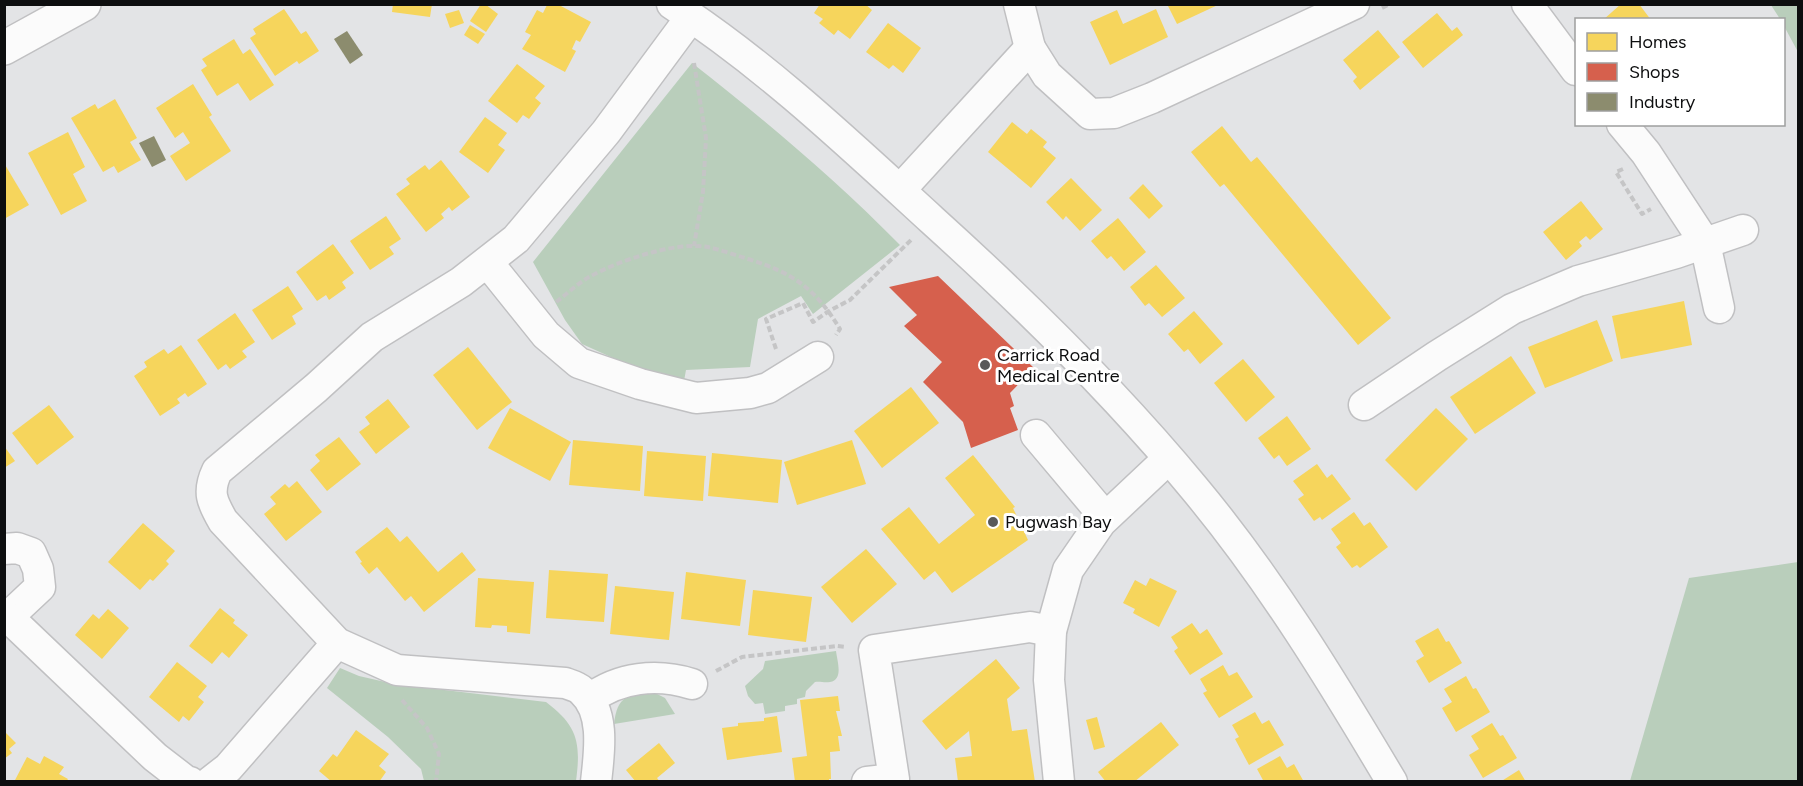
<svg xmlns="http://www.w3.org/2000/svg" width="1803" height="786" font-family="Figtree,sans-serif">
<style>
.green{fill:#b9cebb}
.homes{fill:#f6d55c}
.shops{fill:#d6604d}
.industry{fill:#8c8c6e}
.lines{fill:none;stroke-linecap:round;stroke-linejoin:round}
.minor-casing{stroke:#c0c0c2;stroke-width:33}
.major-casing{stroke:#c0c0c2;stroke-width:36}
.path{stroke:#c5c5c6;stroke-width:4;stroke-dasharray:6 3;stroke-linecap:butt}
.minor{stroke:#fbfbfb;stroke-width:30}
.major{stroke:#fbfbfb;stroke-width:33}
.poi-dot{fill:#58595a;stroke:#fff;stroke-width:2}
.labels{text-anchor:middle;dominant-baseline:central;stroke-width:6;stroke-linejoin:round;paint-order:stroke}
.poi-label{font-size:18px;fill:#0d0e0f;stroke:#fff;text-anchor:start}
</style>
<rect width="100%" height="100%" fill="#e3e4e6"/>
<g class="green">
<polygon points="1771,5 1798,5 1798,52 1784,26 1784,20 1780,19"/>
<path d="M 692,63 C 765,120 835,179 900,245 L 813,314 L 801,296 L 758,319 L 750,367 L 686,370 L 684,381 L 644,372 L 582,344 L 565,320 L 533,262 Z"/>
<polygon points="1798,562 1798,781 1630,781 1689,578"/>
<path d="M 836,651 C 837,660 844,680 830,682 C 824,683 820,681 815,682 L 806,691 L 805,697 L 797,699 L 797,704 L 785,706 L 785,711 L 765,714 L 763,703 L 755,704 L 748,696 L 745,686 L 763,669 L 765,661 Z"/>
<path d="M 340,668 L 359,676 L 394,684 L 546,702 C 578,726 581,743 576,781 L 424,781 L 421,769 L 388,737 L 327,688 Z"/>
<path d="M 653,692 L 665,698 L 675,714 L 614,724 C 617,696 628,694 653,692 Z"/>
</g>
<g class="homes">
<polygon points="393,4 432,4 430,17 392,12"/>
<polygon points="481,4 485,4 498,14 486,32 470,21"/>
<polygon points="820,4 865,4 872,10 850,39 838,30 834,35 819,23 823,19 814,13"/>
<polygon points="1167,4 1220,4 1177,24"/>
<polygon points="1621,4 1639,4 1651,20 1603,20"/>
<polygon points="547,5 559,5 591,22 580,42 576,40 572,49 576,51 565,72 522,49 531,35 525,32 537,10 543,13"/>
<polygon points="284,9 301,34 306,31 319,51 299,64 297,61 275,76 250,38 256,34 253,29"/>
<polygon points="1156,9 1168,37 1110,65 1090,22 1117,10 1123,24"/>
<polygon points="459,10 464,23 450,28 445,14"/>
<polygon points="1437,13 1452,31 1457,27 1463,35 1423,68 1402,42"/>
<polygon points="888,23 921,48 903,73 893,65 889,69 866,52"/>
<polygon points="470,25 485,34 478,44 464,35"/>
<polygon points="1378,30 1400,57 1360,90 1353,81 1357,77 1343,60"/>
<polygon points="234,39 243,54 250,49 274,85 250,101 238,83 217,96 201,70 207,66 202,59"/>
<polygon points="517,64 545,86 535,98 541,103 529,119 523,115 517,123 488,101"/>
<polygon points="193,84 212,115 209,117 231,151 186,181 170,156 190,143 183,132 175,138 156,108"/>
<polygon points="115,99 137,138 130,142 141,160 118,173 114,166 103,172 71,118 95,104 98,109"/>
<polygon points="485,117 507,133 498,145 505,150 488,173 459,152"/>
<polygon points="1012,122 1027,134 1031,129 1047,142 1043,147 1056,158 1031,188 988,152"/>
<polygon points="1222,126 1251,162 1257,157 1391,318 1358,345 1224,184 1220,187 1191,152"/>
<polygon points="68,132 85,167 73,174 87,201 61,215 28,153"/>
<polygon points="441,160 470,197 452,211 449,207 441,214 444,218 426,232 396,194 410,184 406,179 425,165 429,170"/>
<polygon points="4,163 29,205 4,219"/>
<polygon points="1071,178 1102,210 1080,231 1066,216 1063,220 1046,202"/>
<polygon points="1143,184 1163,206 1149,219 1129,198"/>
<polygon points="1581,201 1603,229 1590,240 1586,236 1579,242 1582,246 1566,260 1543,232"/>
<polygon points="386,216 401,239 389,247 394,254 370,270 350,241"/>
<polygon points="1118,218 1146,252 1124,271 1111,256 1107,259 1091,241"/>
<polygon points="333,244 354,273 342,282 346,288 329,300 326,295 317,301 296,272"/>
<polygon points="1156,265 1185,298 1162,317 1149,303 1145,306 1130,287"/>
<polygon points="288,286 303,309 292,316 296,324 272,340 252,310"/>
<polygon points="1684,301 1692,345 1621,359 1612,316"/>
<polygon points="1194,311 1223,344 1200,364 1188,349 1184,352 1168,334"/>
<polygon points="235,313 255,342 242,351 247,357 230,369 226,364 218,370 197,340"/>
<polygon points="1597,320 1613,361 1545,388 1528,347"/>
<polygon points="181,345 207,384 188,397 185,393 177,399 180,403 160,416 134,376 147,367 144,362 164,349 168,354"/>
<polygon points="468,347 512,402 477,430 433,375"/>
<polygon points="1511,356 1536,393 1475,434 1450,397"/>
<polygon points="1243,359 1275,397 1246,422 1214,383"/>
<polygon points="911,387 939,423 882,468 854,431"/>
<polygon points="388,399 410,427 376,454 359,432 370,424 365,417"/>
<polygon points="49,405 74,437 37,465 12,433"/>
<polygon points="510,408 571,442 550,481 488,448"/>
<polygon points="1436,408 1468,439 1416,491 1385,460"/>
<polygon points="1287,416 1311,449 1287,466 1279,455 1274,459 1258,438"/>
<polygon points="339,437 361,464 327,491 310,470 320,461 315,455"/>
<polygon points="573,440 643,446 640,491 569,485"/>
<polygon points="852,440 866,484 797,505 784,462"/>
<polygon points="4,446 15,461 4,468"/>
<polygon points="647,451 706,456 703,501 644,496"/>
<polygon points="712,453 782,460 778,503 708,496"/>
<polygon points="973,455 1015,507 1013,508 1028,540 952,593 935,571 924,580 881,529 909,507 939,544 975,515 945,478"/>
<polygon points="1317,464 1327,478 1332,474 1351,499 1322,520 1320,517 1314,521 1298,499 1304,495 1293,481"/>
<polygon points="297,481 322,512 286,541 264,514 276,504 270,497 285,484 289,488"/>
<polygon points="1354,512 1364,526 1370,522 1388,547 1360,568 1357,565 1352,568 1336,547 1341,543 1331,529"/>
<polygon points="143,523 175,551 166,561 169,564 153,581 150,579 140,590 108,562"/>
<polygon points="387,527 400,542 407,536 438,572 462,552 476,570 424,612 411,596 405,601 377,567 369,574 360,563 362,562 355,552"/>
<polygon points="866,549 897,584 852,623 821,587"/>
<polygon points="549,570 608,574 604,622 546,618"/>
<polygon points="686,572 746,580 740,626 681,619"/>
<polygon points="478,578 534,582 530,634 507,632 507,626 492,625 491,628 475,627"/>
<polygon points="1150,578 1177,591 1159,627 1133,613 1135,609 1123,603 1135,580 1146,586"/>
<polygon points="615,586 674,592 669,640 610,634"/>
<polygon points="753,590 812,597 806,642 748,635"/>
<polygon points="220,608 235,620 233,623 248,635 229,658 222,652 212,664 189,646"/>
<polygon points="108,609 129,628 102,659 75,635 93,614 99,619"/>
<polygon points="1192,623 1200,634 1207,629 1223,654 1190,675 1174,651 1178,648 1171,637"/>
<polygon points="1438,628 1446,642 1449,641 1462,663 1429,683 1416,661 1424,656 1415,641"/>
<polygon points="996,659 1020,688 1007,699 1012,731 1027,729 1035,782 958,782 955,758 972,756 969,731 946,750 922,721"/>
<polygon points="177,662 207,686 198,697 204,702 189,721 183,716 179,722 149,697"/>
<polygon points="1223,665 1229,676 1237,672 1253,697 1219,718 1203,693 1207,691 1200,679"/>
<polygon points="1466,676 1473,689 1476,688 1490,712 1456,732 1442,708 1452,702 1444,689"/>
<polygon points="838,696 840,711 836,711 842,736 838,736 840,751 830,752 831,779 829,779 829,782 795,782 792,758 807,756 800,700"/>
<polygon points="1255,712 1262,724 1269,720 1284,745 1249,765 1235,739 1239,737 1232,725"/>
<polygon points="777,716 782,752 727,760 722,728 738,726 738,723 764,721 764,718"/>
<polygon points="1097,717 1105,747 1094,750 1086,720"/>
<polygon points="1161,722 1179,745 1134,782 1106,782 1098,772"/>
<polygon points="1492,723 1500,736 1503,735 1517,758 1483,778 1469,755 1479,749 1471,736"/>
<polygon points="356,730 389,754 379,766 386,772 379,782 332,782 319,771 333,754 337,757"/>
<polygon points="4,731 16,743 9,749 12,753 4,759"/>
<polygon points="659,743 675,763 657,778 660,782 636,782 626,770"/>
<polygon points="44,756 64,767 59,774 68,779 66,782 14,782 27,757 40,764"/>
<polygon points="1280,756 1287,768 1294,764 1304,782 1264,782 1257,769"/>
<polygon points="1519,770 1526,782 1500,782"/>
</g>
<polygon class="shops" points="938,276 1034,368 1010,393 1014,406 1010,408 1018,430 971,448 963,422 923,382 942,362 904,326 917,315 889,287"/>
<g class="industry">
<polygon points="347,31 363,55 350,64 334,39"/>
<polygon points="154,136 166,160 152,167 139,143"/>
</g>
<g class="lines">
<defs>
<g id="minor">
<path d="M 672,4 C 767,66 849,144 932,220 C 1025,304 1114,391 1194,488 C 1270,579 1332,681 1392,782"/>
<polyline points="1019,4 1030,48"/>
<polyline points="1527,4 1576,70"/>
<polyline points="1622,124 1646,153 1705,243 1719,308"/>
<polyline points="900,190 1030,48 1047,75 1090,114 1114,113 1152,98 1354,4"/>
<polyline points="486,263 497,274 546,335 579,363 640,384 696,398 750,393 768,388 818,357"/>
<polyline points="1364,405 1437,356 1512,309 1578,281 1676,253 1743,230"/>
<polyline points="1036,435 1105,517"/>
<polyline points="4,549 17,548 31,553 38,569 40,587 8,617"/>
<polyline points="4,616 8,617 155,757 186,781 190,782"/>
<path d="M 590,699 C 619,677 657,673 692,684"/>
<polyline points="210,782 228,768 337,643"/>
<path d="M 596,782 C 599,754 606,712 582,691 C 578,687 571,685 565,683 L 397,670 L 337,643 L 223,521 C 212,502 207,492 217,471 L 316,388 L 372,337 L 461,282 L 516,239 L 606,132 L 691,17"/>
<polyline points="867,782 894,779 874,650 1030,627 1051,631"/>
<polyline points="1059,782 1049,680 1051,631 1068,570 1101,522 1168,459"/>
</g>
<polyline id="major" points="4,48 84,4"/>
</defs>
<use href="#minor" class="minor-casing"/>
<use href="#major" class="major-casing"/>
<g class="path">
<polyline points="1382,8 1390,4"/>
<polyline points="694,63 706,138 703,192 694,246"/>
<polyline points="1623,169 1616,172 1642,214 1651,209"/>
<path d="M 556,302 C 567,294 577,284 589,277 C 618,261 675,241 708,247 C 721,250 735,255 748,259 C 793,273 815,288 840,329 L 836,335"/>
<polyline points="776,349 766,319 803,303 813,322 829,311 850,300 912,239"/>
<polyline points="716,671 742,657 837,646 846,647"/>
<polyline points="402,700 427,728 439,754 436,782"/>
</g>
<use href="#minor" class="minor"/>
<use href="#major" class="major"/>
</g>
<g class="poi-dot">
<circle cx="985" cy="365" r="6"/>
<circle cx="993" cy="522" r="6"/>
</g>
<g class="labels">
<g class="poi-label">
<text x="997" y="355">Carrick Road<tspan x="997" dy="21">Medical Centre</tspan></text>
<text x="1005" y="522">Pugwash Bay</text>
</g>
</g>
<rect width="1803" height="786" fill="none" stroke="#0d0e0f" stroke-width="12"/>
<rect x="1575" y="18" width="210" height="108" fill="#ffffff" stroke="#9e9f9f" stroke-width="1.5"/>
<rect x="1587" y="33" width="30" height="18" fill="#f6d55c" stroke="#9e9f9f" stroke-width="1.5"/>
<text x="1629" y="48" font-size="18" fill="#0d0e0f">Homes</text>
<rect x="1587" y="63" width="30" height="18" fill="#d6604d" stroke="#9e9f9f" stroke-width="1.5"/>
<text x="1629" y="78" font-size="18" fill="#0d0e0f">Shops</text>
<rect x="1587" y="93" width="30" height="18" fill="#8c8c6e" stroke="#9e9f9f" stroke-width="1.5"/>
<text x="1629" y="108" font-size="18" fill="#0d0e0f">Industry</text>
</svg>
